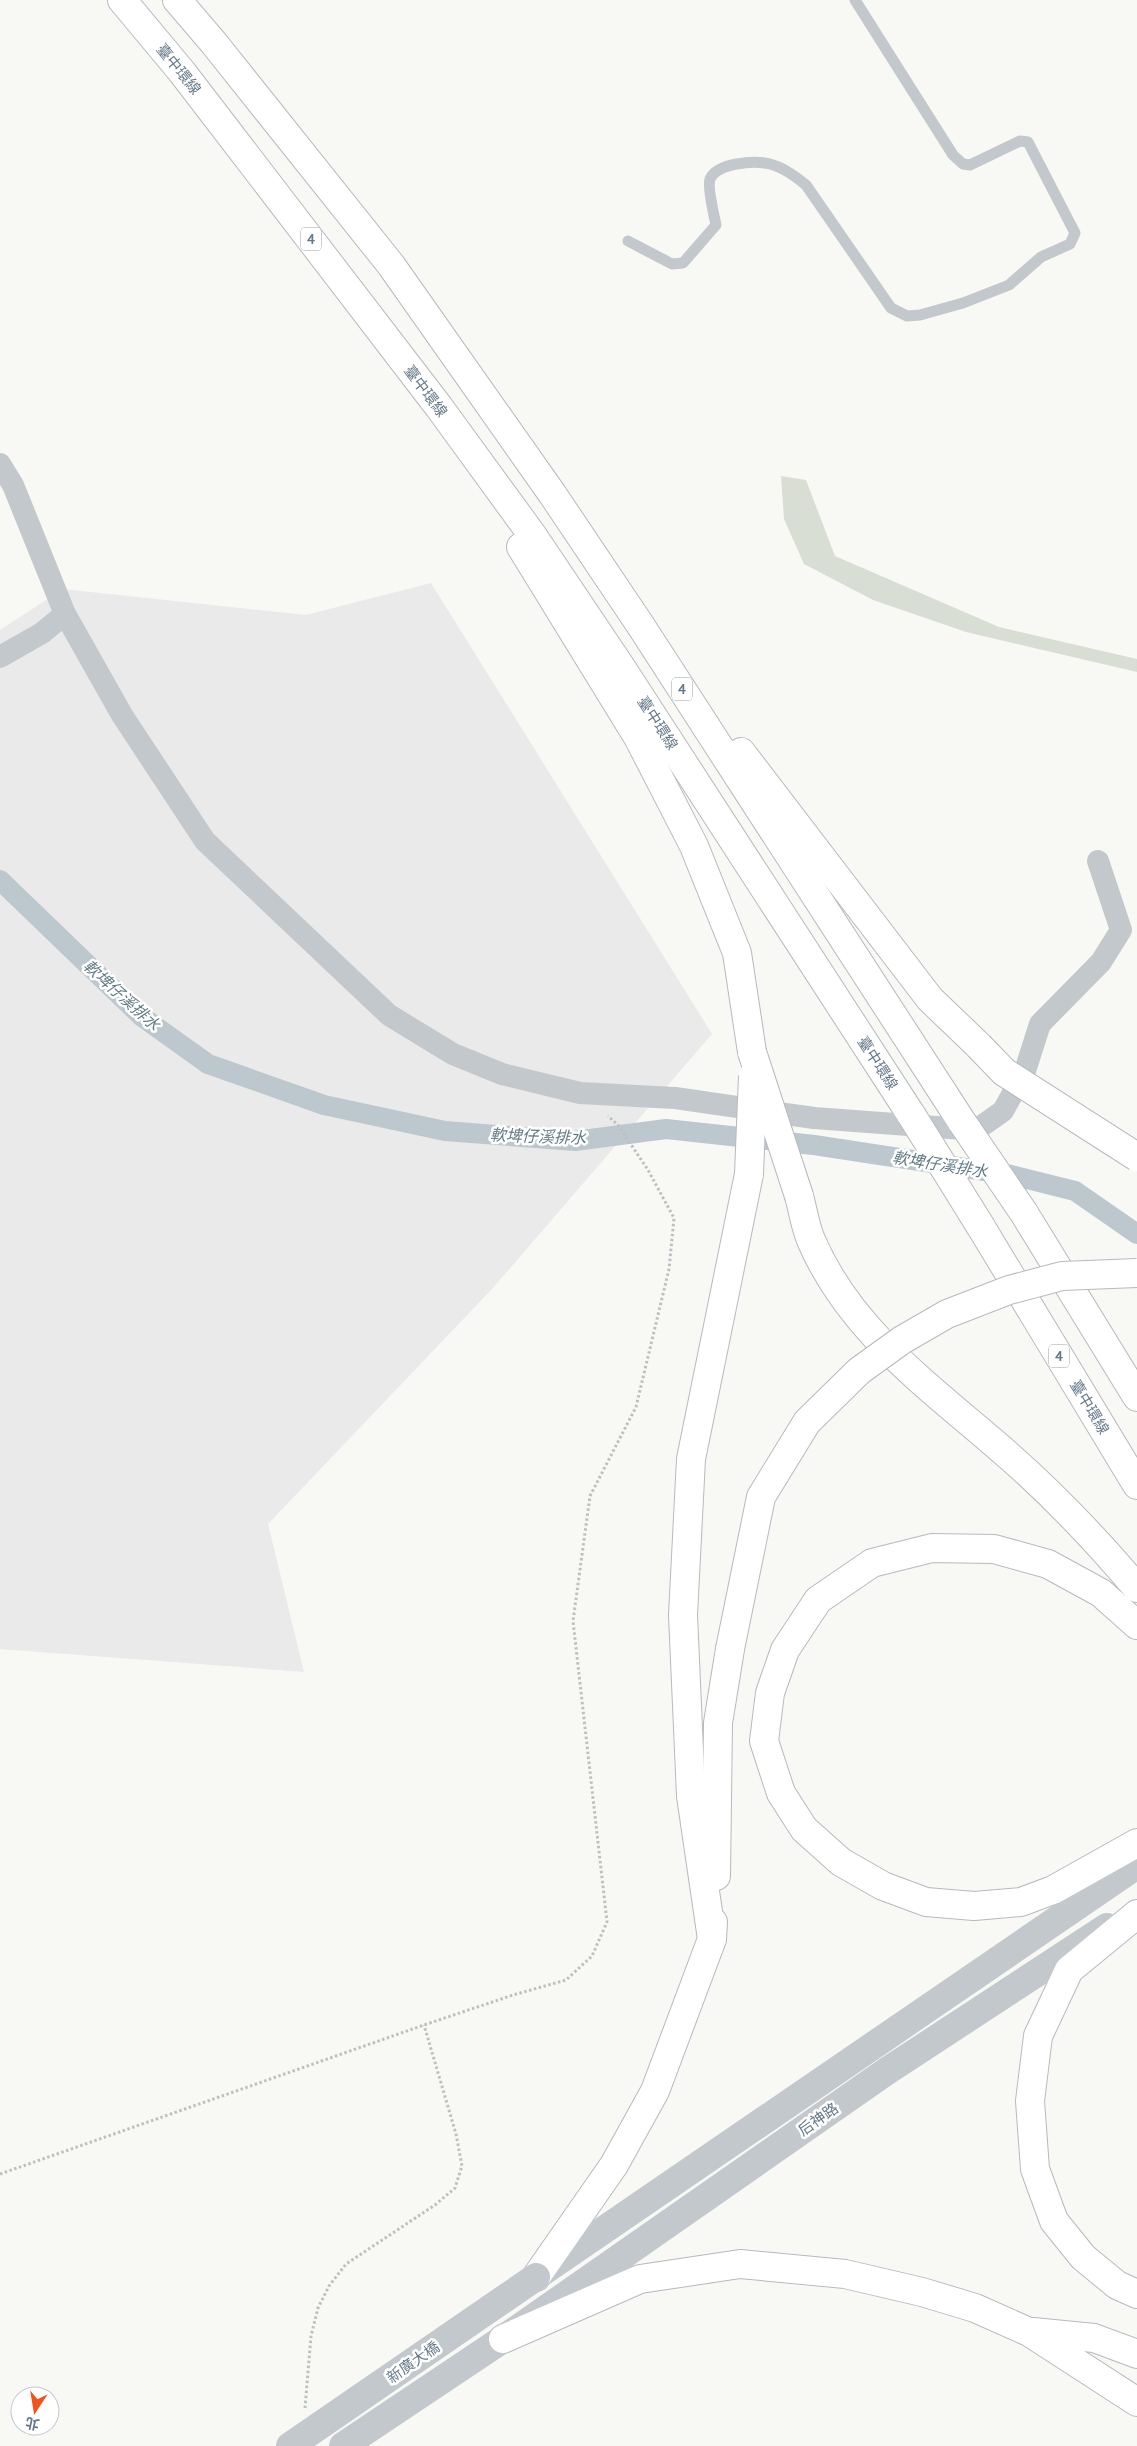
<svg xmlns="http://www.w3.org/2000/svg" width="1137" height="2446" font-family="'PT Sans','Noto Sans TC',sans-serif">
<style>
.built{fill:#e9eae9}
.green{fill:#d8ded4}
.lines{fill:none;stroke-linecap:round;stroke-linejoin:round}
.canal{stroke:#bcc8ce;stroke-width:20}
.motorway-casing{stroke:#b6babe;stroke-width:30}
.path{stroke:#bdc0c3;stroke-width:3;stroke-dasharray:2.5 2.5;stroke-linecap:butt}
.service{stroke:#c3c8cc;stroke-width:11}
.minor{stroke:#c3c8cc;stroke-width:22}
.tertiary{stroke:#c3c8cc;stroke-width:28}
.motorway{stroke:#fff;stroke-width:28}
.motorway-bridge-casing{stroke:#b6babe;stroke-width:30;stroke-linecap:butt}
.tertiary-bridge{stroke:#c3c8cc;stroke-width:28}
.motorway-bridge{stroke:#fff;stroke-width:28}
.labels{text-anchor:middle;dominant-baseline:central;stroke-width:5;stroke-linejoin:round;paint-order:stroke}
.shield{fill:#fff;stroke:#93a0ac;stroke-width:1}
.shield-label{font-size:14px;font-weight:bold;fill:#657889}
.street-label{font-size:15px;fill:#657889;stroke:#fff}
.water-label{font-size:16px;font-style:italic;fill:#617a84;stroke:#fff}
</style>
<rect width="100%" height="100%" fill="#f8f9f5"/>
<polygon class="built" points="431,583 712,1034 492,1289 268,1524 304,1672 0,1649 0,630 63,589 306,615"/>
<polygon class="green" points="781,476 806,480 835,556 999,627 1137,659 1137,672 966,632 873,600 804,564 784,519"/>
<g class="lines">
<polyline class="canal" points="0,880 141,1016 208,1064 324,1105 445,1131 575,1141 666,1129 814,1145 1011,1175 1075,1191 1137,1234"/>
<defs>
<g id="motorway">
<polyline points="122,0 182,72 439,407 533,536 621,667 912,1116"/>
<polyline points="177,0 213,42 391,265 553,495 641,626 962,1122"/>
<polyline points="521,547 639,739 694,846 737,953 752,1052"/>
<polyline points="741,752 930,999 979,1046"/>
<path d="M 799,1196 C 803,1210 805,1226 811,1240 C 848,1327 924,1383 994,1443 C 1046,1487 1093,1536 1137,1588"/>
<polyline points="1024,1213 1137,1397"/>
<polyline points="981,1227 1137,1485"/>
<polyline points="1137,1625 1101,1593 1048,1564 994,1549 932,1548 872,1563 818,1600 785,1650 770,1693 764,1741 781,1793 804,1829 841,1862 883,1886 926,1902 974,1906 1021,1902 1053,1890 1137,1843"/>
<polyline points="716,1876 718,1723 730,1649"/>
<polyline points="1137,1914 1069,1970 1038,2036 1030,2101 1035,2169 1054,2221 1083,2257 1117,2285 1137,2294"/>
<polyline points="712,1939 691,1796 683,1615 691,1459 749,1174"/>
<polyline points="536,2277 614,2165 655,2091 712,1939 713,1922"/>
<polyline points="1033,2332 1094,2338 1137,2354"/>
<polyline points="503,2339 640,2279 740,2264 845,2274 922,2292 975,2308 1029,2332 1137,2402"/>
</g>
</defs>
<use href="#motorway" class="motorway-casing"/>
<g class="path">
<polyline points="0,2174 424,2025 513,1995 566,1980 592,1956 607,1922 573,1621 590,1496 636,1407 669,1269 674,1218 648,1170 618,1125 608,1116"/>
<polyline points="305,2408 311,2336 318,2308 329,2286 346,2264 435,2205 455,2188 462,2166 456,2134 424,2025"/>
</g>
<path class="service" d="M 628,241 L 672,264 L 683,263 L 716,225 C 714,215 707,187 710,179 C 717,163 754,160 770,164 C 783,167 795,176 806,185 L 891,308 L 907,316 L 920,315 L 963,303 L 1009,285 L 1041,257 L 1070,244 L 1075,233 L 1028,142 L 1020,141 L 970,165 L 963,164 L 953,155 L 855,0"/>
<g class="minor">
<polyline points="0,464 13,485 65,614 122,715 205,841 389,1015 453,1054 502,1074 580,1093 675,1098 814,1118 976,1130 1003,1111 1025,1071 1040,1024 1101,962 1121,930 1098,861"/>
<polyline points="0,657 42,633 65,614"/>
</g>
<g class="tertiary">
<polyline points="538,2275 1137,1865"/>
<polyline points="343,2446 503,2339 887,2071 1107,1927"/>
</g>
<use href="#motorway" class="motorway"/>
<defs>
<g id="motorway-bridge">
<polyline points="979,1046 1004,1072 1137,1157"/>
<polyline points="752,1052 799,1196"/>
<polyline points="912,1116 981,1227"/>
<polyline points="962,1122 1024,1213"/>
<polyline points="749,1174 753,1076"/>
<polyline points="730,1649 761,1497 807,1422 859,1371 902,1340 947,1314 1009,1290 1062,1276 1137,1273"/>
</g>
</defs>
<use href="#motorway-bridge" class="motorway-bridge-casing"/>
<polyline class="tertiary-bridge" points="290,2446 536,2277"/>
<use href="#motorway-bridge" class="motorway-bridge"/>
</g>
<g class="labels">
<g class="shield">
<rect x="301" y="227.5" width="20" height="23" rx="4"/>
<rect x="672" y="677.5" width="20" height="23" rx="4"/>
<rect x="1049" y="1344.5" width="20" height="23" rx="4"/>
</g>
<g class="shield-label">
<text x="311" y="239">4</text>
<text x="682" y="689">4</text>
<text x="1059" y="1356">4</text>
</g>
<g class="street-label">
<text transform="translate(179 69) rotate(51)">臺中環線</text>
<text transform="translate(426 391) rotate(53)">臺中環線</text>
<text transform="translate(658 723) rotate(57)">臺中環線</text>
<text transform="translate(878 1063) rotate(57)">臺中環線</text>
<text transform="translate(1090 1407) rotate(59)">臺中環線</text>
<text transform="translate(818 2119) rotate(-35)">后神路</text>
<text transform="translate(413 2362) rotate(-35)">新廣大橋</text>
</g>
<g class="water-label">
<text transform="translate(122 995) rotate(42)">軟埤仔溪排水</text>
<text transform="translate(538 1136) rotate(2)">軟埤仔溪排水</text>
<text transform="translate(940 1164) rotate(9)">軟埤仔溪排水</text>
</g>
</g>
<g transform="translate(35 2411) rotate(192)"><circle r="24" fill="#ffffff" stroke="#c1c9d0"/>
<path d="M0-4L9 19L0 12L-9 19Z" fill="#f2531c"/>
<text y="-8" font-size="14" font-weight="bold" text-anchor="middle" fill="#657889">北</text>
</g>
</svg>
